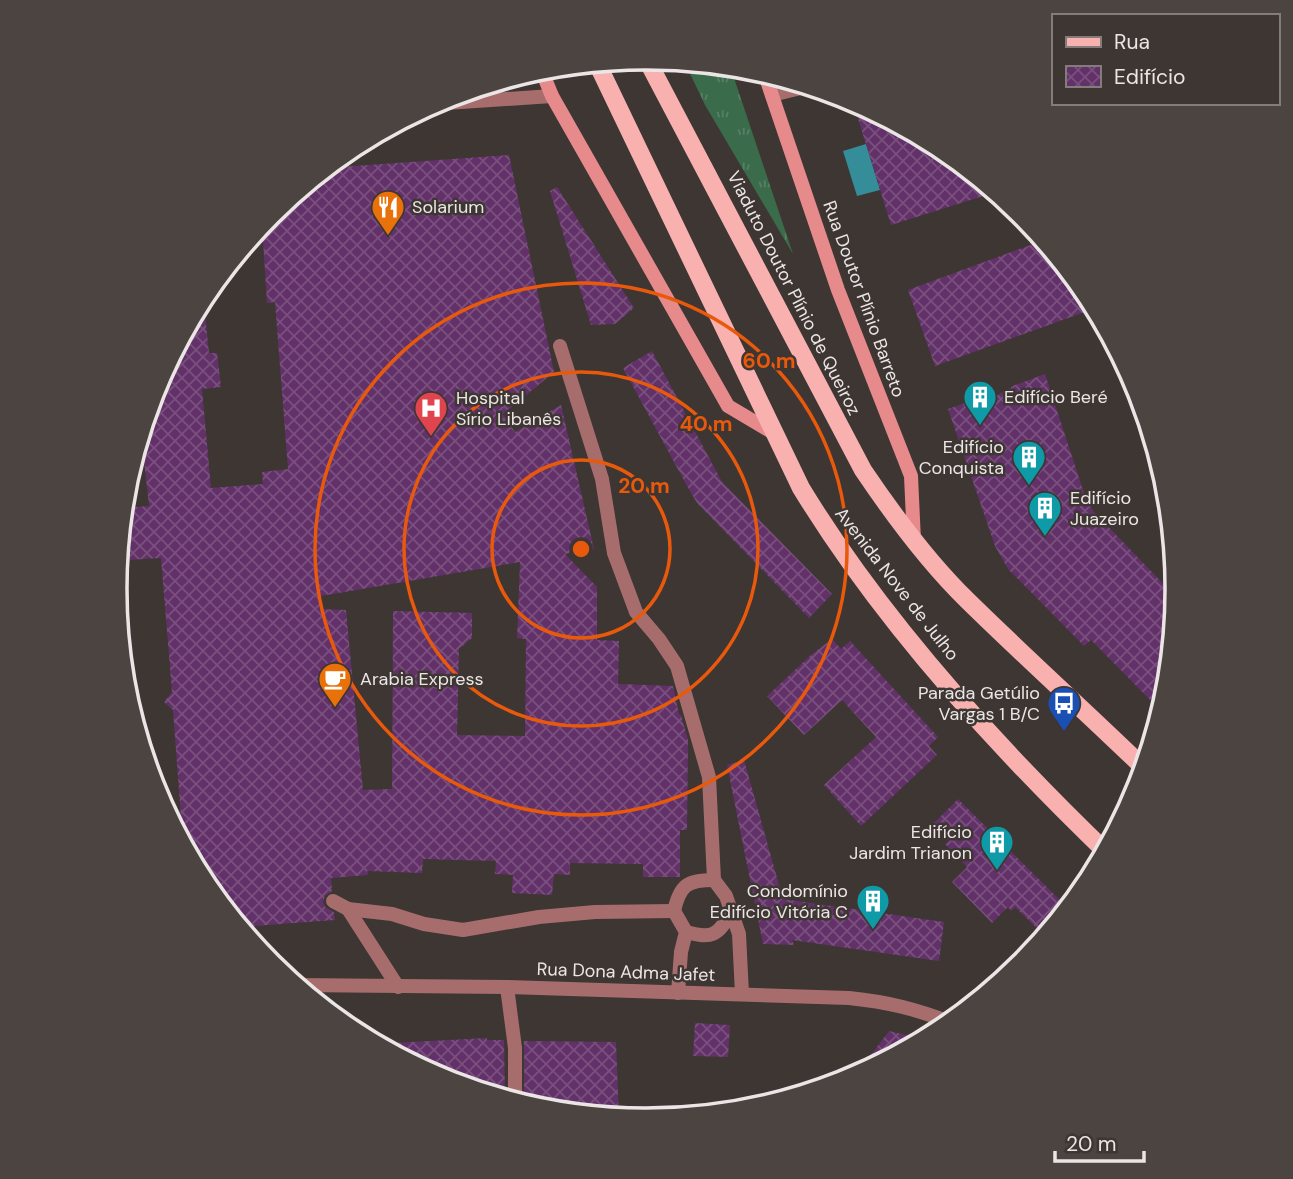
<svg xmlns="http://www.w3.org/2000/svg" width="1293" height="1179" font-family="'DM Sans',sans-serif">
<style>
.grass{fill:url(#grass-tufts)}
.water{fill:#348d99}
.building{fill:url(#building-cross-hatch);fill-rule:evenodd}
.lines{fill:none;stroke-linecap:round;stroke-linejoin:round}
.lane{stroke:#a76d6d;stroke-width:14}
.street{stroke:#a76d6d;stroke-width:14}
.secondary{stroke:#e68a8b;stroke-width:14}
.primary{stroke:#f9b1b0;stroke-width:18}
.ring{fill:none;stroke:#e8590c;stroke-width:3.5}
.labels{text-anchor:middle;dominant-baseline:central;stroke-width:5;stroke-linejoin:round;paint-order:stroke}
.poi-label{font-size:18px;fill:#ebe6e5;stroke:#3d3633;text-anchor:start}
.street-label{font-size:18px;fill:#ebe6e5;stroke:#3d3633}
.rim{fill:none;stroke:#ebe6e5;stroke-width:3.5}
.centre{fill:#e8590c;stroke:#3d3633;stroke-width:3.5}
.ring-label{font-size:21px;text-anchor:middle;font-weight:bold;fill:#e8590c;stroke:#3d3633;stroke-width:5;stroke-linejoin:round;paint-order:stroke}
</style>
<defs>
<pattern id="grass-tufts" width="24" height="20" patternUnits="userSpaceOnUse" patternTransform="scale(1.75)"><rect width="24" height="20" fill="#3a6b4b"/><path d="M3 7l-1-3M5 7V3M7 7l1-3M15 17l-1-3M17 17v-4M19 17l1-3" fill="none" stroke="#578065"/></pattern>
<pattern id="building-cross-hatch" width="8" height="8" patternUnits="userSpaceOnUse" patternTransform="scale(1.75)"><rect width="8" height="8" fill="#623169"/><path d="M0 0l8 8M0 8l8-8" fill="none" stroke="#794f7e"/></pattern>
</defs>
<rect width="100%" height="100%" fill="#3d3633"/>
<polygon class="grass" points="684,61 730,66 793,254 705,105"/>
<polygon class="water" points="866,144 880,190 857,196 843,151"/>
<g class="building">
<polygon points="852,99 942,148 996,192 891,225"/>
<path d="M 509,155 L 554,372 L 503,414 L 515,432 L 561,405 L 594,549 L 565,554 L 597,587 L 597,640 L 619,641 L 618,684 L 673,686 L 679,714 L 681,715 L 688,740 L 687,830 L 680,830 L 680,877 L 643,877 L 643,864 L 570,863 L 570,875 L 554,874 L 552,895 L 512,893 L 513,875 L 495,874 L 496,861 L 423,859 L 422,873 L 367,871 L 368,875 L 331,878 L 332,891 L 325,896 L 323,902 L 325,907 L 334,912 L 335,920 L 239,927 L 222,906 L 221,885 L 204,885 L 184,846 L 183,835 L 173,826 L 181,817 L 173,710 L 164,702 L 172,692 L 161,558 L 128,560 L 124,508 L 149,506 L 144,460 L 132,461 L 155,386 L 203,296 L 209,353 L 217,353 L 221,387 L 202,389 L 211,488 L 263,484 L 262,472 L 288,469 L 275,302 L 267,303 L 262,224 L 271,213 L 326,168 ZM 520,562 L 517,638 L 526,639 L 525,736 L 457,735 L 459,649 L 472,638 L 472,613 L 393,611 L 392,789 L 363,790 L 346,610 L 322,609 L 321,596 Z"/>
<polygon points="557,187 634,308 615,324 591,325 550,191"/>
<polygon points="1044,240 1089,294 1096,308 935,366 908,290"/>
<polygon points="652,351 722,482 832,594 809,618 697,503 687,486 623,368"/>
<polygon points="1045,374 1082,487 1093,511 1177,598 1168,694 1162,712 1091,640 1084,646 1008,569 995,546 948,409 979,398 994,397 1015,385"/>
<polygon points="832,639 841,649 850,641 938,737 929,746 937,755 861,826 824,785 876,737 842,700 804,735 767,696 811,655"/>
<polygon points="744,760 783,899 944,922 939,961 792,940 794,945 763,944 727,765"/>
<polygon points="958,799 1069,909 1046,937 1015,907 1011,911 1008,907 992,923 952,882 967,867 945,844 949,841 933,824"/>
<polygon points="695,1023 730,1025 728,1057 693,1056"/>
<polygon points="889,1031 927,1040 852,1080"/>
<polygon points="487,1038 487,1040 504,1040 505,1100 443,1081 374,1044"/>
<polygon points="524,1041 616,1042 619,1119 542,1111 524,1105"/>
</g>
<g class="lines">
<g class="lane">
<polyline points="772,95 809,86"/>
<polyline points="560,346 602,479 614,553 636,612 659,639 677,666 709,777 714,880 726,896 739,934 742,994"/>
<polyline points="333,901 348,909 398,987"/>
<polyline points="348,909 392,914 424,924 463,930 539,917 595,912 674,911"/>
<path d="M 686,932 C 712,939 718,936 731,912"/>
<polyline points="507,987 515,1048 515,1103"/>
<path d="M 678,993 L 681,952 L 686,932 L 674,911 C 680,885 687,880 714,880"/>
</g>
<g class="street">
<polyline points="431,104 552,96"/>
<path d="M 294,985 L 507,987 L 849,998 C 888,1002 916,1009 952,1023"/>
</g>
<g class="secondary">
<polyline points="541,69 552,96 728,406 777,435"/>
<polyline points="764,72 838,290 911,476 914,541"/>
</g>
<g class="primary">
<path d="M 646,58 L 863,470 C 894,516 927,561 967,600 C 1025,657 1086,712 1145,769"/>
<path d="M 597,63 L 801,488 C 882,621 994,744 1106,852"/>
</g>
</g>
<g class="ring">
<circle cx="581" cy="549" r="89"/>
<circle cx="581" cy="549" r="177"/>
<circle cx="581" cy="549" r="266"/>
</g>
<defs>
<symbol id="restaurant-pin" viewBox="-11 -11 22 30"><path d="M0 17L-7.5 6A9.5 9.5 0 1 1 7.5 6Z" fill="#e8710a" stroke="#3d3633"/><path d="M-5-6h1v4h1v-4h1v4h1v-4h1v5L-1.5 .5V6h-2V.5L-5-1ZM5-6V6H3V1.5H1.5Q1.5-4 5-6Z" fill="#fff"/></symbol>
<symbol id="building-pin" viewBox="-11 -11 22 30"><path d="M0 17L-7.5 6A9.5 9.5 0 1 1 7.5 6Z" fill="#0f9aa8" stroke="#3d3633"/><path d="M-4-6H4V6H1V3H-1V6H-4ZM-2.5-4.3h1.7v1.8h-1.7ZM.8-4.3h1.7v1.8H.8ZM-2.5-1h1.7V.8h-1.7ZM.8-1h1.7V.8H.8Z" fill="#fff"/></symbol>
<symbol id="hospital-pin" viewBox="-11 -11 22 30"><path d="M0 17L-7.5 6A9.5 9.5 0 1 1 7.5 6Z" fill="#e0444e" stroke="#3d3633"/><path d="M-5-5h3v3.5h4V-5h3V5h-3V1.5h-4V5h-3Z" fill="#fff"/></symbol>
<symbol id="cafe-pin" viewBox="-11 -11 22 30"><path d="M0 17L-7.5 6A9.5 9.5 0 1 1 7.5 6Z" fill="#e8710a" stroke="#3d3633"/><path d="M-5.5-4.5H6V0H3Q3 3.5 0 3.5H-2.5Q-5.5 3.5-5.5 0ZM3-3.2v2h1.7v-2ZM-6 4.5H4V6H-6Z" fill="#fff"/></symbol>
<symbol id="bus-pin" viewBox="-11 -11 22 30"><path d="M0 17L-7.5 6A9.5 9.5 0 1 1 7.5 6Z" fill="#1a4fb4" stroke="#3d3633"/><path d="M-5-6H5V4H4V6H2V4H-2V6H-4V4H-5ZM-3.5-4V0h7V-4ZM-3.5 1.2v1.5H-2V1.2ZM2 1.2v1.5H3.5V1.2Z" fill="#fff"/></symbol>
</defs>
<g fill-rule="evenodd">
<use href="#restaurant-pin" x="369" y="188" width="38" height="52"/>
<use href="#building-pin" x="961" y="378" width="38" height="52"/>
<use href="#hospital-pin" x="412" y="389" width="38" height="52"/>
<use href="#building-pin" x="1010" y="438" width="38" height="52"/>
<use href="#building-pin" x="1026" y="489" width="38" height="52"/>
<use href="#cafe-pin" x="316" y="660" width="38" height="52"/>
<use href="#bus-pin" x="1045" y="684" width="38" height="52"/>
<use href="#building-pin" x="978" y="823" width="38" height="52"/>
<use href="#building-pin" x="854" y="882" width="38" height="52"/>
</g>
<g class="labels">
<g class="poi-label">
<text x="412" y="207">Solarium</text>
<text x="1004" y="397">Edifício Beré</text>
<text x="456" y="398">Hospital<tspan x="456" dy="21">Sírio Libanês</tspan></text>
<text x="1004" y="447" text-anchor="end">Edifício<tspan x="1004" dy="21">Conquista</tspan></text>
<text x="1070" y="498">Edifício<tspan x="1070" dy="21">Juazeiro</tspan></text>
<text x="360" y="679">Arabia Express</text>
<text x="1040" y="693" text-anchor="end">Parada Getúlio<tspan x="1040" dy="21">Vargas 1 B/C</tspan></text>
<text x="972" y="832" text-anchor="end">Edifício<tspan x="972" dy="21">Jardim Trianon</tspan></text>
<text x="848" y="891" text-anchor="end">Condomínio<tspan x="848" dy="21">Edifício Vitória C</tspan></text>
</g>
<g class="street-label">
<text transform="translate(794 293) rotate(63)">Viaduto Doutor Plínio de Queiroz</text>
<text transform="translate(864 299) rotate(70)">Rua Doutor Plínio Barreto</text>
<text transform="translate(897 584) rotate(52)">Avenida Nove de Julho</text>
<text transform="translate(626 972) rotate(2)">Rua Dona Adma Jafet</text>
</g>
</g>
<path d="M0 0H1293V1179H0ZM127 589a519 519 0 1 1 1038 0a519 519 0 1 1-1038 0Z" fill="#4b4441" fill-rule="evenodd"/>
<path class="rim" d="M127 589a519 519 0 1 1 1038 0a519 519 0 1 1-1038 0Z"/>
<circle cx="581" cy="549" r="10" class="centre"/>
<g class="ring-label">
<text x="769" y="368">60 m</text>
<text x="706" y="431">40 m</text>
<text x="644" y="493">20 m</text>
</g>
<rect x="1052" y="14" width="228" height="91" fill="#3d3633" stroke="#837c7a" stroke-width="2"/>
<rect x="1066" y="37" width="35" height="10" fill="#f9b1b0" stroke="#837c7a" stroke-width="2"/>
<text x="1114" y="49" font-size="21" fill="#ebe6e5">Rua</text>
<rect x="1066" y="66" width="35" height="21" fill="url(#building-cross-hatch)" stroke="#837c7a" stroke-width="2"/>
<text x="1114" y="84" font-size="21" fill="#ebe6e5">Edifício</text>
<path d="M1055 1151v10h89v-10" fill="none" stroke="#ebe6e5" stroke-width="3.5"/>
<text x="1066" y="1151" font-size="21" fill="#ebe6e5" stroke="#3d3633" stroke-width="5" paint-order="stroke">20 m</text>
</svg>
